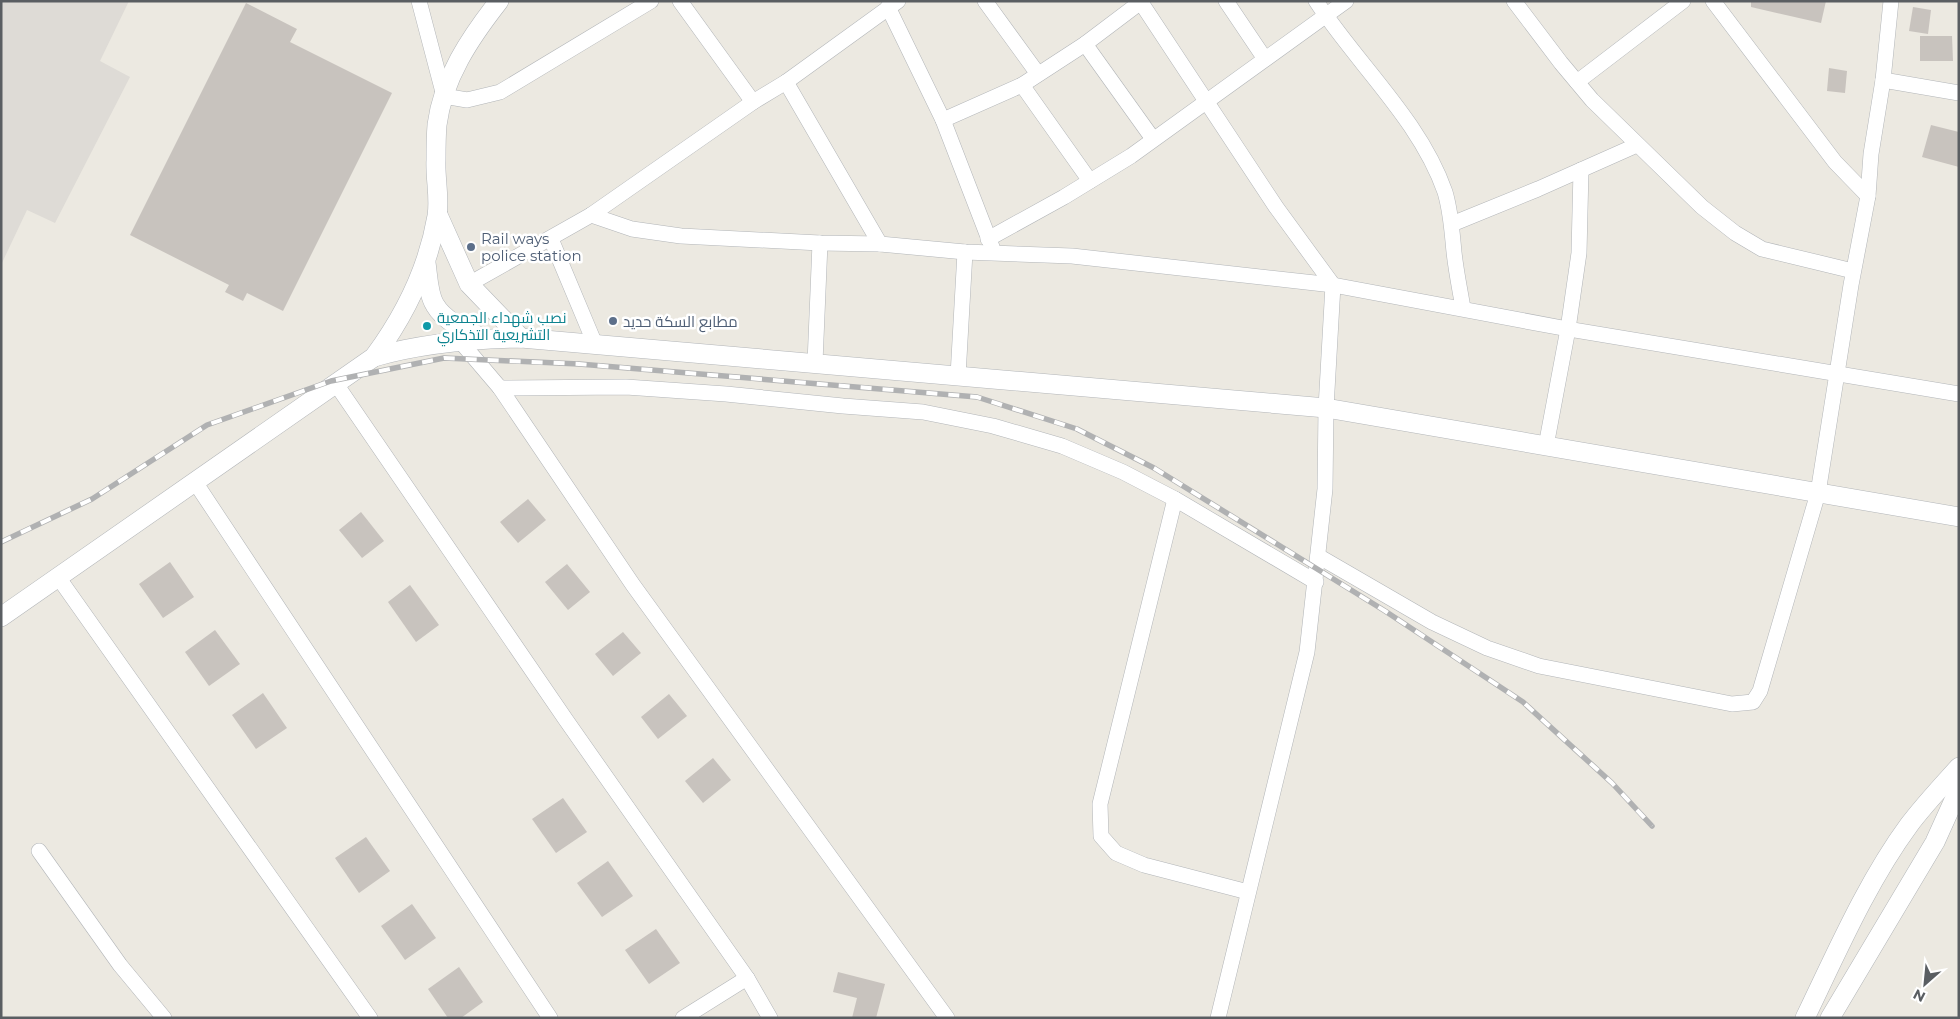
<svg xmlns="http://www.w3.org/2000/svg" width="1960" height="1019" font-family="Montserrat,Cairo,sans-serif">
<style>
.industrial{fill:#dedbd6}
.building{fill:#c8c3be}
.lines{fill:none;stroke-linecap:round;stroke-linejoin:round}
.minor-casing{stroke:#b2b5b8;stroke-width:16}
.tertiary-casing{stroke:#b2b5b8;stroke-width:20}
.minor{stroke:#fff;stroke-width:15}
.tertiary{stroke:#fff;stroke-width:19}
.rail-casing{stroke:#b0b1b2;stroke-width:5.5}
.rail{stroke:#fff;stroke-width:4;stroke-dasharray:11;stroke-linecap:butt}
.service-dot{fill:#5c6f8a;stroke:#fff;stroke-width:2}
.culture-dot{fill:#0f9aa8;stroke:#fff;stroke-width:2}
.labels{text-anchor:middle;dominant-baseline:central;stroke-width:5;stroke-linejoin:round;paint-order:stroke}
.service-label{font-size:15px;fill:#4e5e75;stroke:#fff;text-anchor:start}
.culture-label{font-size:15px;fill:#0d838f;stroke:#fff;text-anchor:start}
</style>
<rect width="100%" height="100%" fill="#ece9e1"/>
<polygon class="industrial" points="1,1 129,1 100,61 130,77 55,223 27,210 1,265"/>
<g class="building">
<polygon points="1751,1 1826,1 1821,23 1751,7"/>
<polygon points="246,3 297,29 290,42 392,93 283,311 247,293 243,301 225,292 229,285 130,235"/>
<polygon points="1913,7 1931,10 1928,34 1909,31"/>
<polygon points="1920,36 1952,36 1953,61 1920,61"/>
<polygon points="1829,68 1847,71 1845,93 1827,91"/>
<polygon points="1931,125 1959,132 1959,167 1922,157"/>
<polygon points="528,499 546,520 518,543 500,522"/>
<polygon points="361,512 384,541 362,558 339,530"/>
<polygon points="170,562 194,597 163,618 139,584"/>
<polygon points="567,564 590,592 568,610 545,582"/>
<polygon points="410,585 439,625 416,642 388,602"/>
<polygon points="215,630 240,664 209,686 185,652"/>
<polygon points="623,632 641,653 613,676 595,654"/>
<polygon points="263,693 287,728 256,749 232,715"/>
<polygon points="669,694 687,716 658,739 641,717"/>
<polygon points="713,758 731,780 703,803 685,781"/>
<polygon points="563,798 587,832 556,853 532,819"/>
<polygon points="366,837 390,871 359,893 335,858"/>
<polygon points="608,861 633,896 602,917 577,883"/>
<polygon points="412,904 436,938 405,960 381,926"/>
<polygon points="656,929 680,963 649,984 625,950"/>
<polygon points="459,967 483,1002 461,1018 448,1018 428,989"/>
<polygon points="838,972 885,984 876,1018 852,1018 857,998 833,992"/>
</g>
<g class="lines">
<defs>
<g id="minor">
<polyline points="419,1 444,96 467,100 500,92 651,1"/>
<polyline points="680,1 753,102"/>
<polyline points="985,1 1038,74"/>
<polyline points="1140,1 1276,207 1333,285 1326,408 1325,489 1307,652 1218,1018"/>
<polyline points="1226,1 1265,59"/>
<path d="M 1316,1 C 1357,64 1420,120 1445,192 C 1451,212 1452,232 1454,252 C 1456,271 1460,290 1463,308"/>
<polyline points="1514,1 1561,63 1592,100 1702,207 1735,233 1762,249 1853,271"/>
<polyline points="1713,1 1835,162 1868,196"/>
<polyline points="888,7 943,120 992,247"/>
<polyline points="1085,44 1153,139"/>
<polyline points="1883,80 1959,93"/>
<polyline points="786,82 880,244"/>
<polyline points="1577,82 1683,1"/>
<polyline points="1022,85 1090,181"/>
<polyline points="943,120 1022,85 1085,44 1142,1"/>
<polyline points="591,215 632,229 681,236 820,243 880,244 965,252 1072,256 1333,285 1568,329 1959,394"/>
<polyline points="1452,224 1538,189 1637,145"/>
<polyline points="551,239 595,344"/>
<polyline points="988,239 1064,197 1131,156 1346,1"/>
<polyline points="469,284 591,215 753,102 786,82 898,1"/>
<polyline points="460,341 500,388 633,585 947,1018"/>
<polyline points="815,363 820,243"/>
<polyline points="958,376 965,252"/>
<polyline points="336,384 566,720 747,978 770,1018"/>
<polyline points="500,388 626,387 726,394 843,406 923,412 993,426 1062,446 1123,472 1175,499 1316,582"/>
<polyline points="1546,446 1568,329 1579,253 1581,170"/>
<polyline points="195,482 550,1018"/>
<polyline points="1175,499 1100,804 1101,836 1116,853 1144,865 1248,892"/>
<polyline points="1318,556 1432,622 1487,648 1539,666 1732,704 1753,702 1760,691 1818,493 1851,285 1868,196 1871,154 1883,80 1891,1"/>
<polyline points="58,577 370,1018"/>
<polyline points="39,851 120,965 164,1018"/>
<polyline points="683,1018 747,978"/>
</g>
<g id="tertiary">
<polyline points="438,215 469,284 521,338"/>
<path d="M 426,263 C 428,275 428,294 435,305 C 444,321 466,331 483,338"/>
<path d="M 374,357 C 423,343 471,339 521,338 L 1326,408 L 1959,517"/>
<path d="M 1,617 L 374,357 C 405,315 428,269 437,216 C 440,198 435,178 436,160 C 436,148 436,137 437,125 C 443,78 470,38 499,1"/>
<path d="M 1805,1018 C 1836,954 1867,882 1909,825 C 1924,805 1942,786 1959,767"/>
<polyline points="1830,1018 1935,842 1959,789"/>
</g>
</defs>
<use href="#minor" class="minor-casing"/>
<use href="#tertiary" class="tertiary-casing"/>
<use href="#minor" class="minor"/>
<use href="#tertiary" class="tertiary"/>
<defs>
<polyline id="rail" points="1,542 92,499 207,425 331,381 444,358 579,364 977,397 1077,429 1154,468 1385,611 1523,702 1612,783 1652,826"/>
</defs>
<use href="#rail" class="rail-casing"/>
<use href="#rail" class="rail"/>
</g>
<g class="service-dot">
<circle cx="471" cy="247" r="5"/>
<circle cx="613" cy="321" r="5"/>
</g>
<circle class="culture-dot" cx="427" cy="326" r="5"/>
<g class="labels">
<g class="service-label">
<text x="481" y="238">Rail ways<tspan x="481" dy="17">police station</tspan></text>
<text x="623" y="321">مطابع السكة حديد</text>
</g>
<g class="culture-label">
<text x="437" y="317">نصب شهداء الجمعية<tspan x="437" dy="17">التشريعية التذكاري</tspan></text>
</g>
</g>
<rect width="1960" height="1019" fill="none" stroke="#5a5e62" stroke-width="5"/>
<g transform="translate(1925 984) rotate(207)" stroke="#ffffff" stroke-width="4" paint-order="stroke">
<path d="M0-4L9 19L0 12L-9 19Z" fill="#5a5e62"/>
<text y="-8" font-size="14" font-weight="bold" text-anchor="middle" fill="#5a5e62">N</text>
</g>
</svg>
